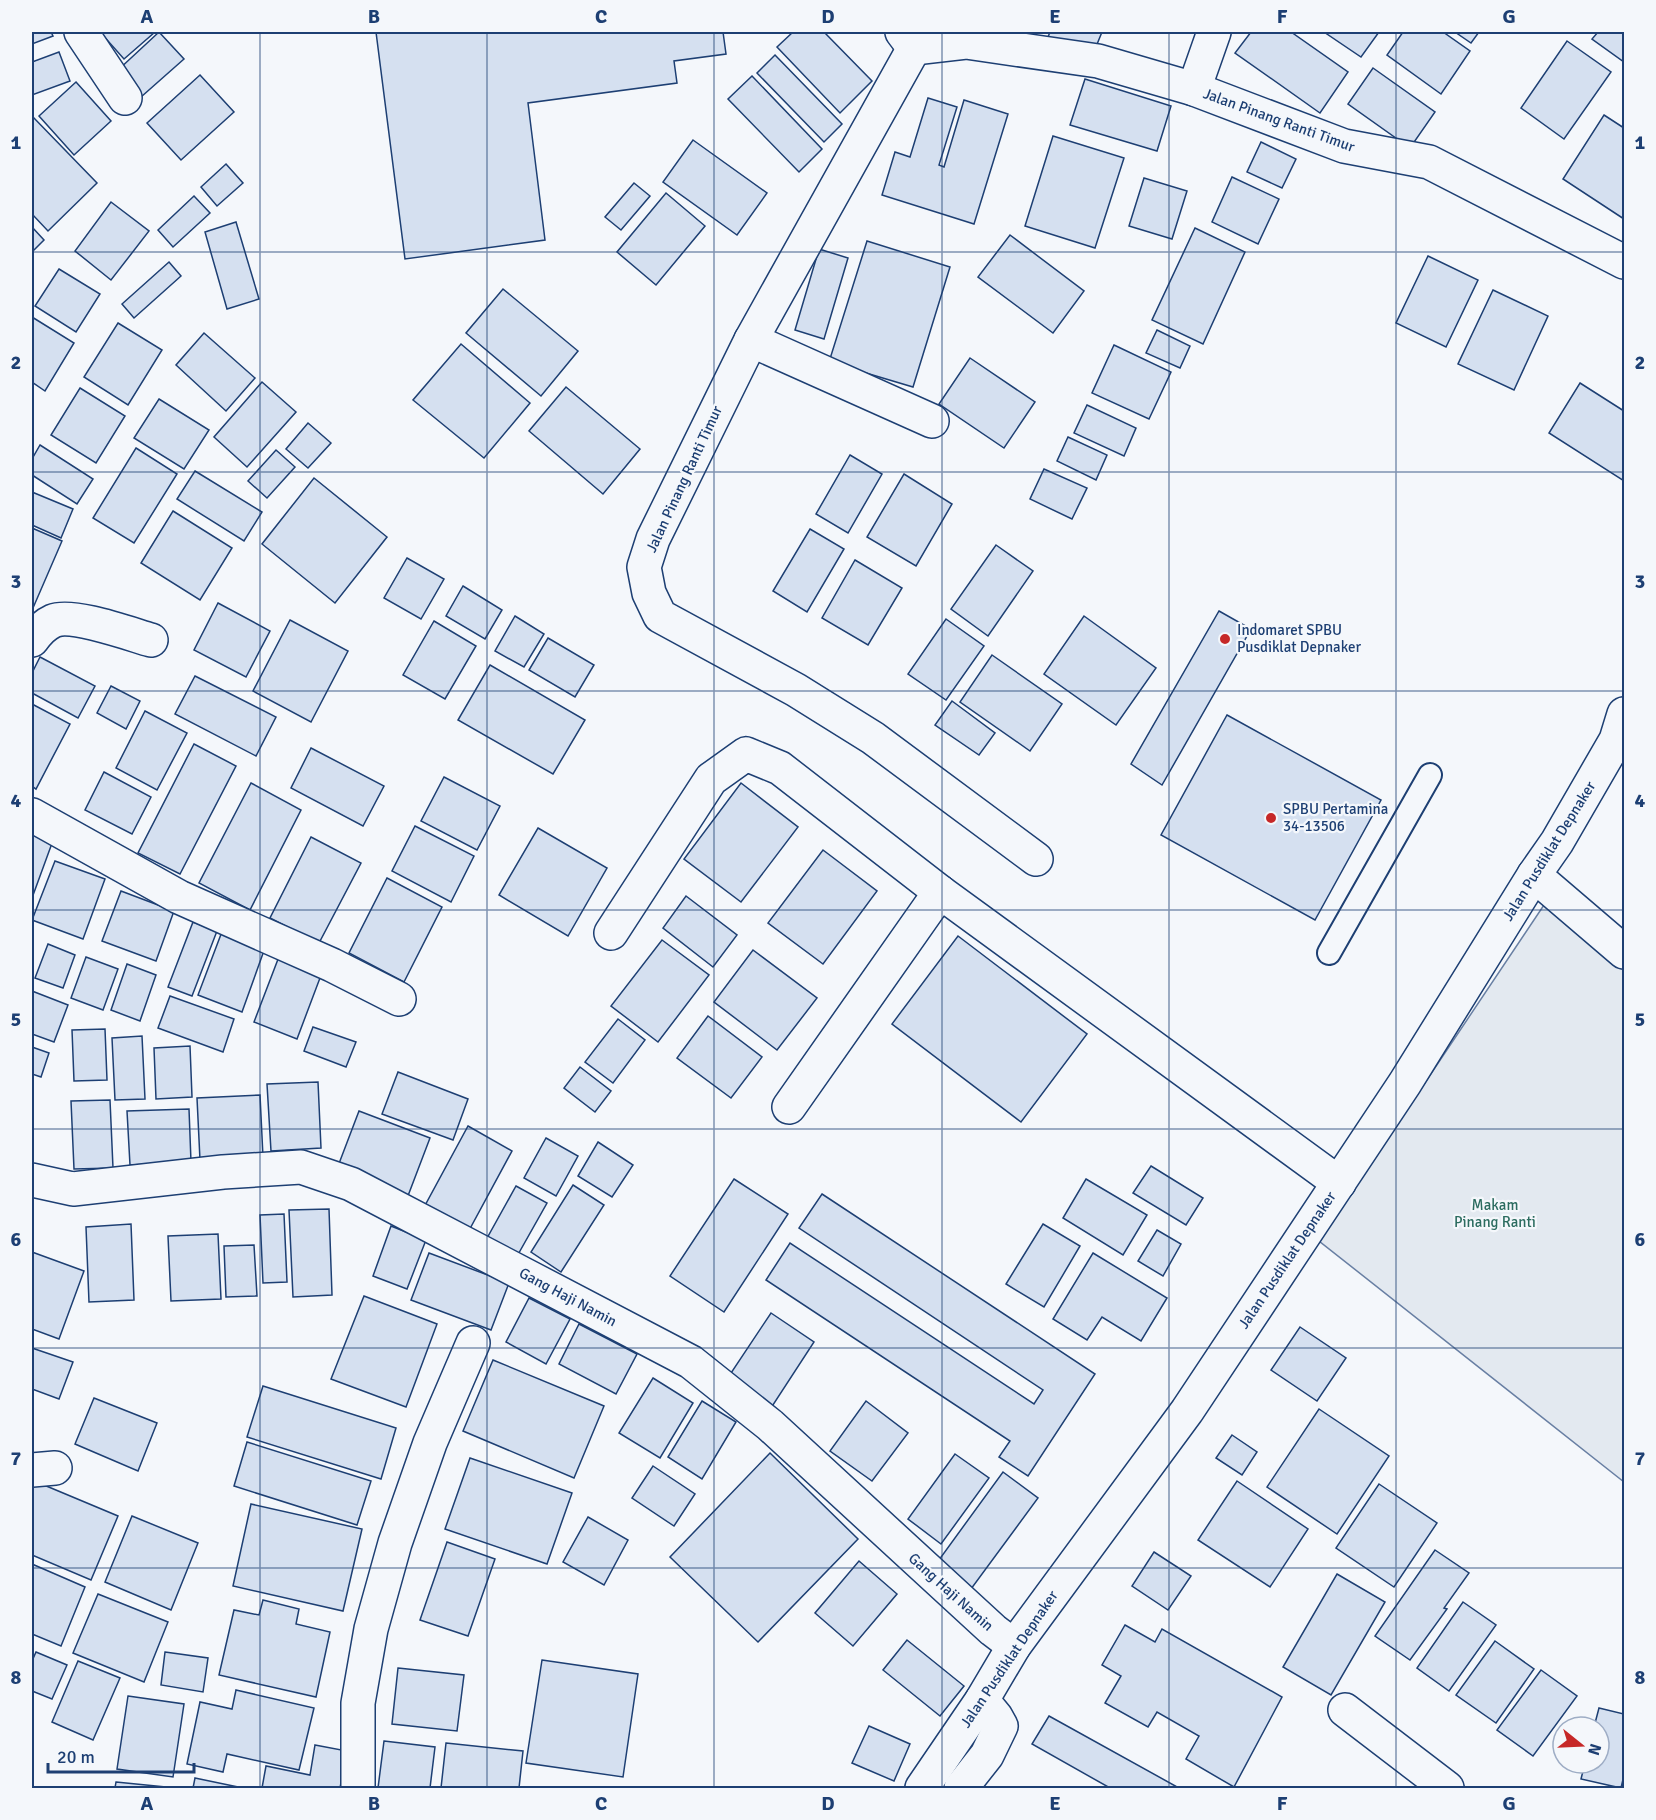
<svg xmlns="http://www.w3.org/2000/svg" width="1656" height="1820" font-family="Signika,sans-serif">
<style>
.green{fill:#e3e9f0;stroke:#687fa3;stroke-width:1.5}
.building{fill:#d5e0f0;stroke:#1d3f73;stroke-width:1.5}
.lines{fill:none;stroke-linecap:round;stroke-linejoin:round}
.service-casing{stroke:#1d3f73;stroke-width:26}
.minor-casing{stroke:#1d3f73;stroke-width:36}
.tertiary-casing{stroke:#1d3f73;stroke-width:36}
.service{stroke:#f4f7fb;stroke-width:22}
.minor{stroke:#f4f7fb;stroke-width:33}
.tertiary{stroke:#f4f7fb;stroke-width:33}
.grid{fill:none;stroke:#1d3f73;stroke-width:1.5;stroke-opacity:0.55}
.poi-dot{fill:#c62828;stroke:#f4f7fb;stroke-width:2}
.labels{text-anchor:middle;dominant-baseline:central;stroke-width:4.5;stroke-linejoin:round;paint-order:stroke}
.street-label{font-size:15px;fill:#1d3f73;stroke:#f4f7fb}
.poi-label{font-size:15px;fill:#1d3f73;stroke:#f4f7fb;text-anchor:start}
.park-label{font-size:15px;fill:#2c6c60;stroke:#f4f7fb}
.neatline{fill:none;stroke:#1d3f73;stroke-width:2}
.grid-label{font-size:20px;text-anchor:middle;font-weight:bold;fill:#1d3f73}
</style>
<rect width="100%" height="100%" fill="#f4f7fb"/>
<polygon class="green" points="1556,887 1624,958 1624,1482 1319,1241"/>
<g class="building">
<polygon points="32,32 51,32 53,36 32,44"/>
<polygon points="100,32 155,32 124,59"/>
<polygon points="159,32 184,59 141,97 117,71"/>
<polygon points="376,32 723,32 726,54 674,61 677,83 528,103 545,240 405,259"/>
<polygon points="793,32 824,32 872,81 840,113 777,47"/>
<polygon points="1050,32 1102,32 1093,54 1048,37"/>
<polygon points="1251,32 1291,32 1348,72 1320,113 1235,53"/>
<polygon points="1324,32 1379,32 1361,57"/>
<polygon points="1403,32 1443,32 1470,51 1441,94 1387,55"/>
<polygon points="1455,32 1479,32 1471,43"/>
<polygon points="1598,32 1624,32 1624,62 1592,39"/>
<polygon points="1567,41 1611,72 1564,139 1521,108"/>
<polygon points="59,52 70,81 32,95 32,62"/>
<polygon points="775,55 842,124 824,142 757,73"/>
<polygon points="1373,68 1435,112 1410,148 1348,104"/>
<polygon points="200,75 234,112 181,160 147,123"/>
<polygon points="752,76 822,149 799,172 728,99"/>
<polygon points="1085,79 1171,106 1157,151 1070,125"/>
<polygon points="76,82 111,121 74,155 39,116"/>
<polygon points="928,98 957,107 939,165 944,167 964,100 1008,114 974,224 882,195 895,152 910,157"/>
<polygon points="1604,115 1624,128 1624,219 1563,179"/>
<polygon points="33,117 97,183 48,231 32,214"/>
<polygon points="1053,136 1124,158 1095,248 1025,226"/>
<polygon points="693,140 767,193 737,235 663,182"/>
<polygon points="1261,142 1296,159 1282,188 1247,172"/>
<polygon points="226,164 243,183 217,206 201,187"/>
<polygon points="1232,177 1279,199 1258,244 1212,222"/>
<polygon points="1144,178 1187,191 1172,239 1129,226"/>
<polygon points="634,183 650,196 621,230 605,217"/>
<polygon points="666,193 705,226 656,285 617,252"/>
<polygon points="194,196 210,213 173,247 158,230"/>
<polygon points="111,202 149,231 111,280 75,251"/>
<polygon points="236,222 259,299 227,309 205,232"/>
<polygon points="32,227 44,240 32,252"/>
<polygon points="1195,228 1245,252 1203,344 1152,320"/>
<polygon points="1010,235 1084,291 1053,333 978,277"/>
<polygon points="867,241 950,267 913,387 829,362"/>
<polygon points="819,249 848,258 824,339 795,330"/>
<polygon points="1428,256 1478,280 1446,347 1396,323"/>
<polygon points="169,262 181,276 134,318 122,304"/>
<polygon points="59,269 100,294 76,332 35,306"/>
<polygon points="503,289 578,351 541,396 466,333"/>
<polygon points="1493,290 1548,316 1514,390 1458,364"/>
<polygon points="32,317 74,343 45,391 32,382"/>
<polygon points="118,323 162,350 128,405 84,377"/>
<polygon points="1157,330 1190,346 1180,368 1146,353"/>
<polygon points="204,333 255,378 226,411 176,365"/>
<polygon points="461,344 530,403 484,458 413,400"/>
<polygon points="1114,345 1171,372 1149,419 1092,393"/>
<polygon points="970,358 1035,402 1004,448 939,404"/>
<polygon points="262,382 296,412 247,467 214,437"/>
<polygon points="1580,383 1624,411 1624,481 1549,433"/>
<polygon points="566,387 640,449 603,494 529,431"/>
<polygon points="80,388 125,416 96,463 51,435"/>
<polygon points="159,399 209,430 184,469 134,438"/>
<polygon points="1087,405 1136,428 1124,456 1074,433"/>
<polygon points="308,423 331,443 308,468 286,449"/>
<polygon points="1068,437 1107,455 1096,480 1057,461"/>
<polygon points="40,445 93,479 77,504 32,475 32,459"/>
<polygon points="136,448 177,474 134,543 93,518"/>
<polygon points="276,450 295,467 267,498 248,481"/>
<polygon points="850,455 882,474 848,533 816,514"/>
<polygon points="1044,469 1087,488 1072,519 1030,499"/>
<polygon points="195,471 262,512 244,541 177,499"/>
<polygon points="904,474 952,504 916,566 867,537"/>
<polygon points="314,478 387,537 335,603 262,544"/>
<polygon points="32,492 73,509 61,538 32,525"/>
<polygon points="173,511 232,548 200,600 141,563"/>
<polygon points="32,528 62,541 33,608 32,607"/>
<polygon points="810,529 844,549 807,612 773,591"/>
<polygon points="996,545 1033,571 988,636 951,609"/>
<polygon points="407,558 444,579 421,619 384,598"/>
<polygon points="855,560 902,588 868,645 822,618"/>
<polygon points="463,586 502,610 485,639 446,616"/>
<polygon points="218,603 270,631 246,677 194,650"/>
<polygon points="1219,611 1251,629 1162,785 1131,764"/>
<polygon points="515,616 544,634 524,667 495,651"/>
<polygon points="1084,616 1156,668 1116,725 1044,674"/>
<polygon points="946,619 984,646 946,700 908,674"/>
<polygon points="290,620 348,651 311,722 253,691"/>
<polygon points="434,621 476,646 445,699 403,675"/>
<polygon points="548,638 594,665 575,697 529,670"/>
<polygon points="992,655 1062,704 1030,751 960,702"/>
<polygon points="40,657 95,686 78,718 32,693 32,673"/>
<polygon points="490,665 585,720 553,774 458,720"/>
<polygon points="195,676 276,717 256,756 175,714"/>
<polygon points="111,686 140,701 126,729 97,713"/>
<polygon points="952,701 995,733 979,755 935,725"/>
<polygon points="32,704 70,724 36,789 32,786"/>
<polygon points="145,711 187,733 157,790 116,768"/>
<polygon points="1227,715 1381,800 1315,920 1161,835"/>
<polygon points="194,744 236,766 180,874 138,853"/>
<polygon points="311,748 384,786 363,826 291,788"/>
<polygon points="104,772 151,797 132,834 85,810"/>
<polygon points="444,777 500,806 477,850 421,821"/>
<polygon points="251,783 301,810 250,910 199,883"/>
<polygon points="741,783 798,827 741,902 684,859"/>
<polygon points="32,826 55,835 32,898"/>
<polygon points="415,826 474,856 451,902 392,871"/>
<polygon points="538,828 607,868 568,936 499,895"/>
<polygon points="311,837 361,863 319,943 270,918"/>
<polygon points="823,850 877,891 823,964 768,923"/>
<polygon points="55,861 105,879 83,939 32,920"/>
<polygon points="387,878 442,907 404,982 349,953"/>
<polygon points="121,891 174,911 156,961 102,941"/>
<polygon points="686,896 737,935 713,967 663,928"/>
<polygon points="193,922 217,931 192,996 168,987"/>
<polygon points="223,929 266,945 242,1012 198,995"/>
<polygon points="958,936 1087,1034 1021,1122 892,1024"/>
<polygon points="662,940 709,975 658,1042 611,1006"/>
<polygon points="48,944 75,955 63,988 35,978"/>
<polygon points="753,950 817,998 777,1050 714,1002"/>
<polygon points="280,954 323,970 297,1039 254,1022"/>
<polygon points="86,957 118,969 103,1010 71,998"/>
<polygon points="127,964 156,975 140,1021 111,1010"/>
<polygon points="32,991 68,1005 54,1042 32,1034"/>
<polygon points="170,996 234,1019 223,1052 158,1028"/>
<polygon points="708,1016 762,1057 731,1098 677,1058"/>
<polygon points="618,1019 645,1040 613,1083 585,1062"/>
<polygon points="313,1027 356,1042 346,1067 304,1051"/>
<polygon points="105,1029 107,1080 74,1081 72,1030"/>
<polygon points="142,1036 145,1099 115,1100 112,1038"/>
<polygon points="190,1046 192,1097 156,1099 154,1048"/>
<polygon points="32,1047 49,1053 41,1077 32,1074"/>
<polygon points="580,1067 611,1091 595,1112 564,1088"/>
<polygon points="398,1072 468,1099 453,1140 382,1114"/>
<polygon points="318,1082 321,1148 271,1151 267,1084"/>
<polygon points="260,1095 263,1157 200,1160 197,1098"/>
<polygon points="110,1100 113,1168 74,1169 71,1101"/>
<polygon points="189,1109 191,1162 130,1165 127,1111"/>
<polygon points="359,1111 430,1138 406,1201 335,1174"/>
<polygon points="468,1126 512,1151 466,1236 422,1211"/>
<polygon points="546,1138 578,1156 556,1196 524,1178"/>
<polygon points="598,1142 633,1165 612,1197 578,1176"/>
<polygon points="1151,1166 1203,1198 1186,1225 1133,1193"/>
<polygon points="734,1179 788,1214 724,1312 670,1276"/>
<polygon points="1086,1179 1147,1215 1123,1255 1063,1218"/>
<polygon points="573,1185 604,1205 561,1272 531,1252"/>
<polygon points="516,1186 547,1203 516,1258 486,1240"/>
<polygon points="822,1194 1095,1374 1028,1476 999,1457 1010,1441 766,1280 790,1243 1034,1404 1043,1390 799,1228"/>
<polygon points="329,1209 332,1295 293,1297 289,1210"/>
<polygon points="284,1214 287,1282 263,1283 260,1215"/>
<polygon points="131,1224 134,1300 89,1302 86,1227"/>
<polygon points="1043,1224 1080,1246 1044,1307 1006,1284"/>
<polygon points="391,1226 426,1240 407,1289 373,1276"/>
<polygon points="1157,1230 1181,1244 1163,1276 1138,1261"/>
<polygon points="218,1234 221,1299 171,1301 168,1236"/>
<polygon points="254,1245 257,1296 226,1297 224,1246"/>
<polygon points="32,1252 84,1271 59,1339 32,1329"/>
<polygon points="429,1253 509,1283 491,1330 411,1300"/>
<polygon points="1093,1253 1167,1298 1141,1341 1102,1317 1087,1340 1053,1319"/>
<polygon points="364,1296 437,1324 406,1407 331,1379"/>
<polygon points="529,1298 570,1319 546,1364 506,1342"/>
<polygon points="771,1313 814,1342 771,1408 727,1379"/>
<polygon points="579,1324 637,1354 616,1394 559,1364"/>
<polygon points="1300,1327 1346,1358 1317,1401 1271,1370"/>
<polygon points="32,1348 73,1362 59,1399 32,1389"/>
<polygon points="493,1360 604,1406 574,1478 463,1431"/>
<polygon points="653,1378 693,1403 660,1458 619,1433"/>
<polygon points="263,1386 396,1428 381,1479 247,1437"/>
<polygon points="94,1398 157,1423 138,1471 75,1444"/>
<polygon points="702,1401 736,1422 702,1479 668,1457"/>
<polygon points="866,1401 908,1433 872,1481 830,1451"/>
<polygon points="1319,1409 1389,1456 1337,1534 1267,1487"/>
<polygon points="1232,1435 1257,1452 1242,1475 1216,1458"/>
<polygon points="247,1442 371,1481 357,1525 234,1486"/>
<polygon points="770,1453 858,1539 758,1642 670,1557"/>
<polygon points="955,1454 989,1478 941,1544 908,1519"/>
<polygon points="470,1458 572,1493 547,1564 445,1529"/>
<polygon points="653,1466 695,1494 674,1526 632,1498"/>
<polygon points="1003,1472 1038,1498 971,1589 936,1564"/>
<polygon points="32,1480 118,1516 91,1580 32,1555"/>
<polygon points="1237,1481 1308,1529 1270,1587 1198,1540"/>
<polygon points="1379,1484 1437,1523 1394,1587 1336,1548"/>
<polygon points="251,1504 362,1529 343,1611 233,1586"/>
<polygon points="132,1516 198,1543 171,1610 105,1582"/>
<polygon points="588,1517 628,1540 604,1585 563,1562"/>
<polygon points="447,1542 495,1559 468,1636 420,1620"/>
<polygon points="1435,1550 1469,1573 1444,1608 1447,1609 1410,1660 1375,1636"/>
<polygon points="1154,1552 1191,1576 1168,1610 1132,1586"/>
<polygon points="859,1561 897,1594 853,1646 815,1613"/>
<polygon points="32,1564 85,1587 61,1646 32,1634"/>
<polygon points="1337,1574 1385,1602 1331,1695 1283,1667"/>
<polygon points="98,1594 168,1622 144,1682 73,1653"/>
<polygon points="263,1600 299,1609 296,1624 330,1632 316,1697 219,1675 234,1610 259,1615"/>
<polygon points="1463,1602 1496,1625 1449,1691 1417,1668"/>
<polygon points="1125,1625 1155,1642 1162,1629 1282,1697 1234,1787 1186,1759 1199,1736 1157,1712 1148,1727 1105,1703 1121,1676 1102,1665"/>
<polygon points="907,1640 964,1686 940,1716 883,1670"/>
<polygon points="1495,1641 1534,1669 1496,1723 1456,1695"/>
<polygon points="36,1652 67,1665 52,1699 32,1691 32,1661"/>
<polygon points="165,1652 208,1658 203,1692 161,1685"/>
<polygon points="542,1660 638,1674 623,1777 526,1763"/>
<polygon points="78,1661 120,1678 93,1740 52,1722"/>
<polygon points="398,1668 464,1675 457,1731 392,1724"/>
<polygon points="1541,1670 1577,1696 1533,1756 1497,1730"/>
<polygon points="236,1690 314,1708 299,1770 227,1754 223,1772 187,1764 200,1702 232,1709"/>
<polygon points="128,1696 184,1704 173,1777 117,1769"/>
<polygon points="1599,1708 1624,1714 1624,1775 1621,1788 1581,1779 1585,1763 1599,1763 1599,1727 1594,1727"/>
<polygon points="1049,1716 1179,1788 1110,1788 1032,1744"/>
<polygon points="869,1726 910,1744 894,1781 852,1763"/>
<polygon points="384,1741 435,1747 430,1788 378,1788"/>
<polygon points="446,1743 523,1751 519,1788 441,1788"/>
<polygon points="315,1745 347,1751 340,1788 262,1788 266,1766 310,1775"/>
<polygon points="195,1778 243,1788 193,1788"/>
<polygon points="116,1782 176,1788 115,1788"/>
</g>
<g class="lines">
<defs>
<polyline id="service" points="1329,953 1430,775"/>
<g id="minor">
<polyline points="81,32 125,98"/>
<polyline points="902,32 914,48 966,42 1098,61 1194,89 1344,146 1429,162 1624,262"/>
<polyline points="914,48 751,340 653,539 644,567 649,593 660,616 796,690 873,738 1036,859"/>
<polyline points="1194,89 1214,32"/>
<polyline points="751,340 932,421"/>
<path d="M 32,640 C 37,633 44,625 53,621 C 72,613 130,634 151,640"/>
<polyline points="32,815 179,897 332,965 399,999"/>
<polyline points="1534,875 1624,952"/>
<polyline points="611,933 711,779 746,754 780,768 940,892 1339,1183"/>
<polyline points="789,1107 940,892"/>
<polyline points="32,1180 73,1189 223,1172 301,1167 351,1184 691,1362 770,1425 993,1630 1014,1646"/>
<polyline points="32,1470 55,1468"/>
<polyline points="1345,1710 1447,1788"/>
<polyline points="358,1788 358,1703 371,1629 395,1543 430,1443 473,1343"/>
<polyline points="961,1788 987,1755 1001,1726 996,1717 982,1700"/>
</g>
<polyline id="tertiary" points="922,1788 982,1700 1014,1646 1187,1411 1405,1083 1534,875 1557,842 1616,740 1624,714"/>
</defs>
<use href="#service" class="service-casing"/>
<use href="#minor" class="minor-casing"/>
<use href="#tertiary" class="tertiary-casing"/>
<use href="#service" class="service"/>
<use href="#minor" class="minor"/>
<use href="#tertiary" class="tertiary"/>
</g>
<path class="grid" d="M 260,32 L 260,1788M 487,32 L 487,1788M 714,32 L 714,1788M 942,32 L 942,1788M 1169,32 L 1169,1788M 1396,32 L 1396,1788M 32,252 L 1624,252M 32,472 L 1624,472M 32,691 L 1624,691M 32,910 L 1624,910M 32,1129 L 1624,1129M 32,1348 L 1624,1348M 32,1568 L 1624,1568"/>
<g class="poi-dot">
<circle cx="1225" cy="639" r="6"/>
<circle cx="1271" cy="818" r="6"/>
</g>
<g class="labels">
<g class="street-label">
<text transform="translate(1279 120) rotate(20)">Jalan Pinang Ranti Timur</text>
<text transform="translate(684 479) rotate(-65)">Jalan Pinang Ranti Timur</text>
<text transform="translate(1549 851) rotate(-58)">Jalan Pusdiklat Depnaker</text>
<text transform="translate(1287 1260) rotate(-56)">Jalan Pusdiklat Depnaker</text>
<text transform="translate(568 1297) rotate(28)">Gang Haji Namin</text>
<text transform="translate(951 1592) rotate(42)">Gang Haji Namin</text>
<text transform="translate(1009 1659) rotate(-56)">Jalan Pusdiklat Depnaker</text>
</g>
<g class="poi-label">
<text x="1237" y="630">Indomaret SPBU<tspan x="1237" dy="17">Pusdiklat Depnaker</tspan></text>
<text x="1283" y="809">SPBU Pertamina<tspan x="1283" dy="17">34-13506</tspan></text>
</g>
<g class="park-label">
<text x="1495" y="1205">Makam<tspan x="1495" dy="17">Pinang Ranti</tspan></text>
</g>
</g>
<rect width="1656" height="1820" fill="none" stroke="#f4f7fb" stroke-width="66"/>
<g transform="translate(1581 1745) rotate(108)"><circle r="28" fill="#f4f7fb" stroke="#9eadc5" stroke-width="1.5"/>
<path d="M0-4.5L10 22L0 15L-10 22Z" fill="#c62828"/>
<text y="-9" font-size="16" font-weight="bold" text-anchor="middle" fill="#1d3f73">N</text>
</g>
<path d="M48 1763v9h146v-9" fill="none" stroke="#1d3f73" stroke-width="3"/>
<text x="57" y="1763" font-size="18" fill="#1d3f73" stroke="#f4f7fb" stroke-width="4.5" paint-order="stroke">20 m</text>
<rect x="33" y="33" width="1590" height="1754" class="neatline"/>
<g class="grid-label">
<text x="147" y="23">A</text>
<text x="374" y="23">B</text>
<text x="601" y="23">C</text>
<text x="828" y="23">D</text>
<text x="1055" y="23">E</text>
<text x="1282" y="23">F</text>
<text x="1509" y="23">G</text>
<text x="16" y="149">1</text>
<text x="1640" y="149">1</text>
<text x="16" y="369">2</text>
<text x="1640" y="369">2</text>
<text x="16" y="588">3</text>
<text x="1640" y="588">3</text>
<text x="16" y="807">4</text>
<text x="1640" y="807">4</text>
<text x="16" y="1026">5</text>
<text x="1640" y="1026">5</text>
<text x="16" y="1246">6</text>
<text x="1640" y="1246">6</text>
<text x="16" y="1465">7</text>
<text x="1640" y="1465">7</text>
<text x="16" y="1684">8</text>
<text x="1640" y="1684">8</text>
<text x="147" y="1810">A</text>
<text x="374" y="1810">B</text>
<text x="601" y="1810">C</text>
<text x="828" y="1810">D</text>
<text x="1055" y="1810">E</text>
<text x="1282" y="1810">F</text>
<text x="1509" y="1810">G</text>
</g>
</svg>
